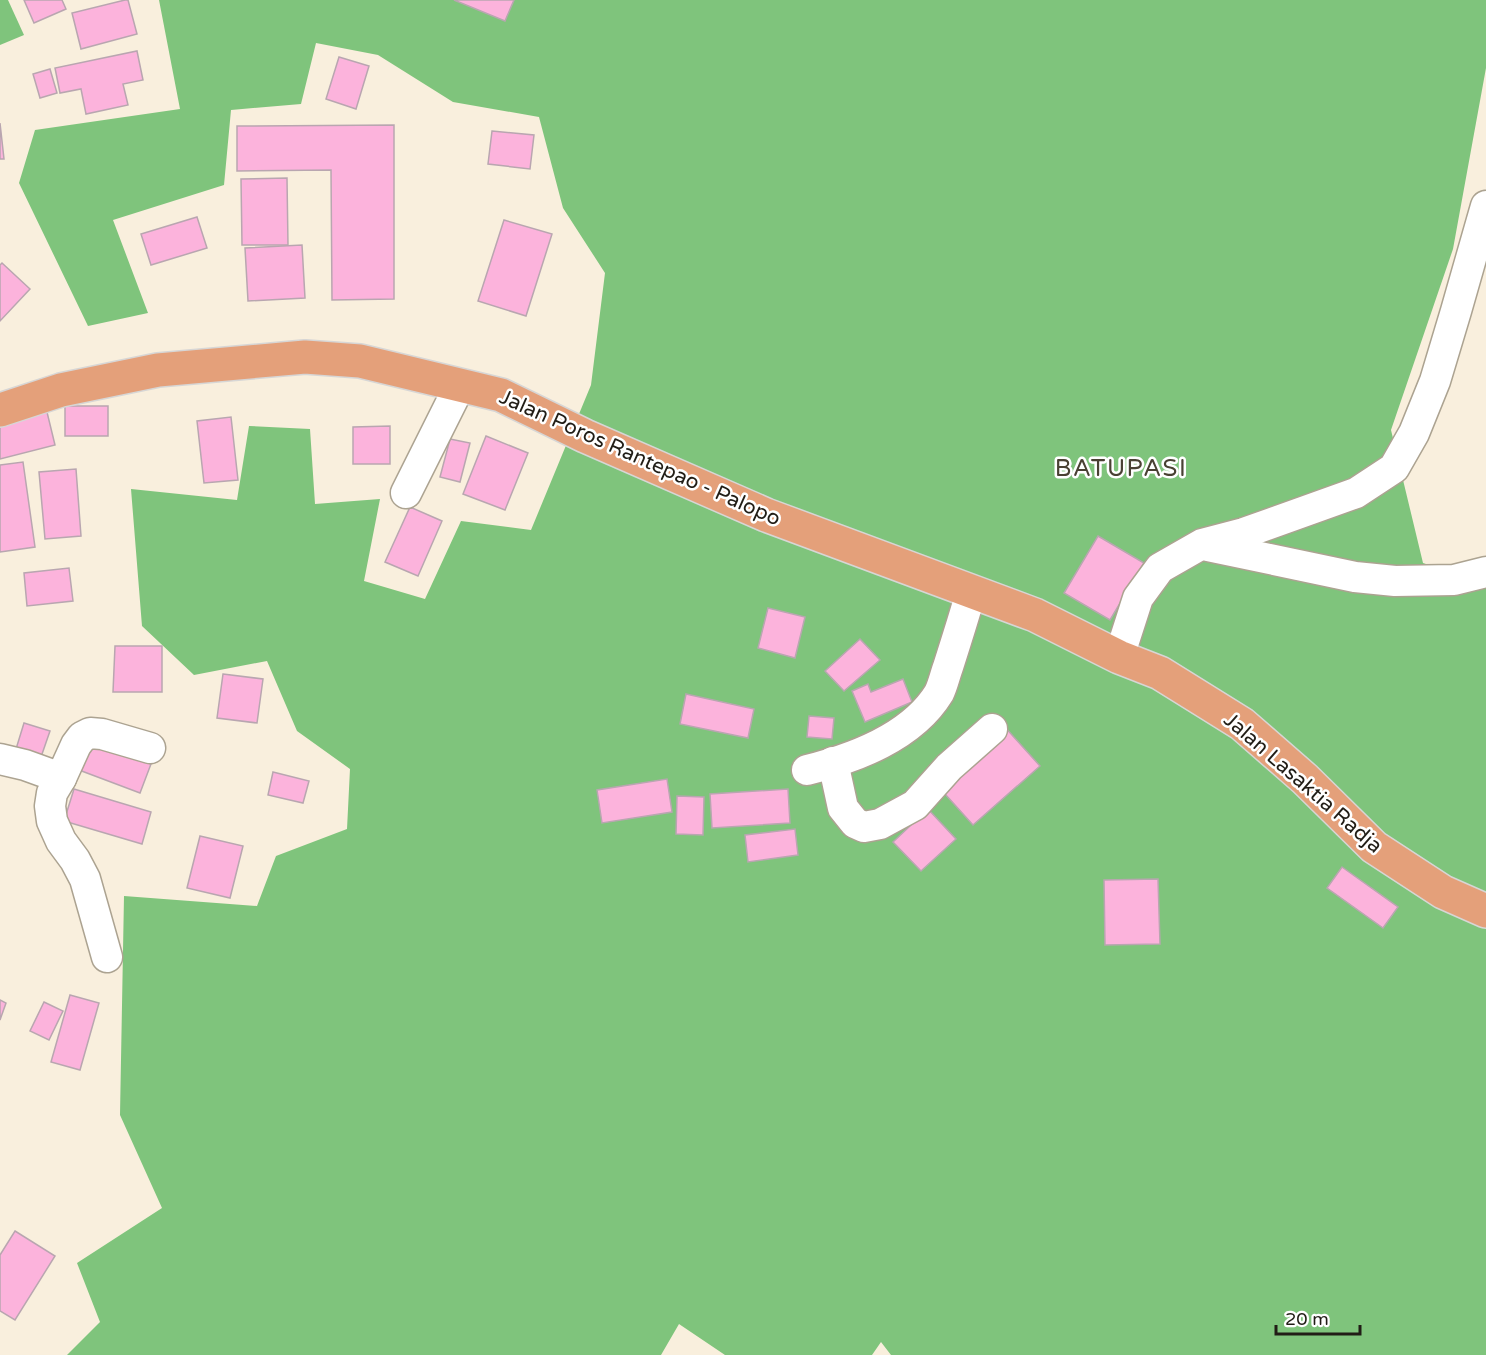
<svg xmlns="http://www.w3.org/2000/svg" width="1486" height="1355" font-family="'Varela Round',sans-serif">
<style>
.forest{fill:#7fc47c}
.building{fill:#fcb3dc;stroke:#b9a6b0;stroke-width:1.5}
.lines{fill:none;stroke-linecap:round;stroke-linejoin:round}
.minor-casing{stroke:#aca391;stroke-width:33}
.highway-casing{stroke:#d7d6d5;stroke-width:36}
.minor{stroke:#fff;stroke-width:30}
.highway{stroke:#e4a07a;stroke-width:33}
.labels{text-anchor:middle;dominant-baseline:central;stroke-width:5;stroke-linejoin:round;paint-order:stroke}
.street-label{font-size:21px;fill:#211d16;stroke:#fff}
.quarter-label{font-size:24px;letter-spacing:1.5px;fill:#494133;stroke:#fff}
</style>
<rect width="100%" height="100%" fill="#f9efdd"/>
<g class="forest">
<polygon points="0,0 8,0 24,35 0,45"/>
<polygon points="159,0 1486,0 1486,68 1453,249 1391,430 1423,563 1486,584 1486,1355 891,1355 881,1342 872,1355 725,1355 679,1324 661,1355 67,1355 100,1322 77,1263 162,1208 120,1115 124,896 257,906 276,856 347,829 350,769 297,731 267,661 194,675 142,626 131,489 237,500 249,426 310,429 315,504 380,499 364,581 425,599 461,521 531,530 591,385 605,273 563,208 539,117 453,102 378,55 316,43 301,104 231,110 224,185 113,220 148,313 88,326 19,183 35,130 180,109"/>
</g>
<g class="building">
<polygon points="24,0 62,0 66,9 34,23"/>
<polygon points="125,0 128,0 137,34 81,49 72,13"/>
<polygon points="454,0 514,0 505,21"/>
<polygon points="137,51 143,80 123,84 128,105 86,114 81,89 60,93 55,68"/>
<polygon points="339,57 369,66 356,109 326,99"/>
<polygon points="50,69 57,93 40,98 33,74"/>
<polygon points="0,123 4,159 0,159"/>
<polygon points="394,125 394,299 332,300 331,170 237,171 237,126"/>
<polygon points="492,131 534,135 530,169 488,164"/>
<polygon points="287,178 288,245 242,245 241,179"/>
<polygon points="197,217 207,248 151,265 141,234"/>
<polygon points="504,220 552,234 526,316 478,301"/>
<polygon points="302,245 305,298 248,301 245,248"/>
<polygon points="2,263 30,289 0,321 0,265"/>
<rect x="65" y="406" width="43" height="30"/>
<polygon points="46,408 55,445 0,459 0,419"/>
<polygon points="231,417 238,480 204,483 197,421"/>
<polygon points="390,426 390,464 353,464 353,427"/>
<polygon points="486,436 528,453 505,510 463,494"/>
<polygon points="450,439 470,443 460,482 440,477"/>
<polygon points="23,462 35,547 0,552 0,465"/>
<polygon points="76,469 81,536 45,539 39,472"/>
<polygon points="410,507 442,521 418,576 385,562"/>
<polygon points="1098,536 1144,563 1110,620 1064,593"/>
<polygon points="69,568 73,601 27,606 24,573"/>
<polygon points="768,608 805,617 795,658 758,648"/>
<polygon points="860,639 880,660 844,691 825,671"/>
<polygon points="115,646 162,646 162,692 113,692"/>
<polygon points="223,674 263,679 257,723 217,718"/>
<polygon points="903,679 912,702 865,722 852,691 868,684 871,692"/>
<polygon points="686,694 754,709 748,738 680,724"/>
<polygon points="809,716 834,718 832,739 807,737"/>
<polygon points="24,723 50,731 41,757 16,749"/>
<polygon points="1003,725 1040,766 973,825 936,784"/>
<polygon points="90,741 151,764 140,793 79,770"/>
<polygon points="273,772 309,781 303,803 268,795"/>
<polygon points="667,779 672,812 602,823 597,790"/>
<polygon points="74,789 151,812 142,844 64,821"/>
<polygon points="788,789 790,823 712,828 710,794"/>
<polygon points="677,796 704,797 703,835 676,834"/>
<polygon points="928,809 956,839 921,871 893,842"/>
<polygon points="795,829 798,855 748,862 745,835"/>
<polygon points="200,836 243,846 230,898 187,888"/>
<polygon points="1342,867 1398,907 1383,928 1327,888"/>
<polygon points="1158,879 1160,944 1105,945 1104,880"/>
<polygon points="70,995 99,1003 80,1070 51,1062"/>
<polygon points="0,1000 6,1003 0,1020"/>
<polygon points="44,1002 63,1011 49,1040 30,1031"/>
<polygon points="15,1231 55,1256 15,1320 0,1311 0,1255"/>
</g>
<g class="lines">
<defs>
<g id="minor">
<polyline points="406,493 460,385"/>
<polyline points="1208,546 1355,577 1395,581 1454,580 1486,572"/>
<polyline points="1119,657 1138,598 1160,568 1202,544 1244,533 1356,493 1394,468 1414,433 1435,381 1456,311 1486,206"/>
<polyline points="0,759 25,765 61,778"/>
<polyline points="833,762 843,808 855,823 864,827 880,824 915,805 949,767 992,729"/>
<path d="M 807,770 C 855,758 912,737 939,693 C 943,685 945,675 948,667 C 956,642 964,617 971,592"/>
<polyline points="107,957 85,879 75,860 61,841 52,821 50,806 52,793 61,778 76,745 82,737 90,733 102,734 150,748"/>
</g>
<polyline id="highway" points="0,410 61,390 158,370 305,357 360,361 501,395 585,436 766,515 1035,615 1119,657 1160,673 1242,724 1305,779 1374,847 1443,892 1486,911"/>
</defs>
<use href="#minor" class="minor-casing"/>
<use href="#highway" class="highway-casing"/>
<use href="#minor" class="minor"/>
<use href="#highway" class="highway"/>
</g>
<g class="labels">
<g class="street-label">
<text transform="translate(640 458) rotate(24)">Jalan Poros Rantepao - Palopo</text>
<text transform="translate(1303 783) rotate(41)">Jalan Lasaktia Radja</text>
</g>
<g class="quarter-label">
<text x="1121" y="468">BATUPASI</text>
</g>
</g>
<path d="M1276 1325v9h84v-9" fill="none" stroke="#211d16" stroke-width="3"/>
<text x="1285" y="1325" font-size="18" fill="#211d16" stroke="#ffffff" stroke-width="4.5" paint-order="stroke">20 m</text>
</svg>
